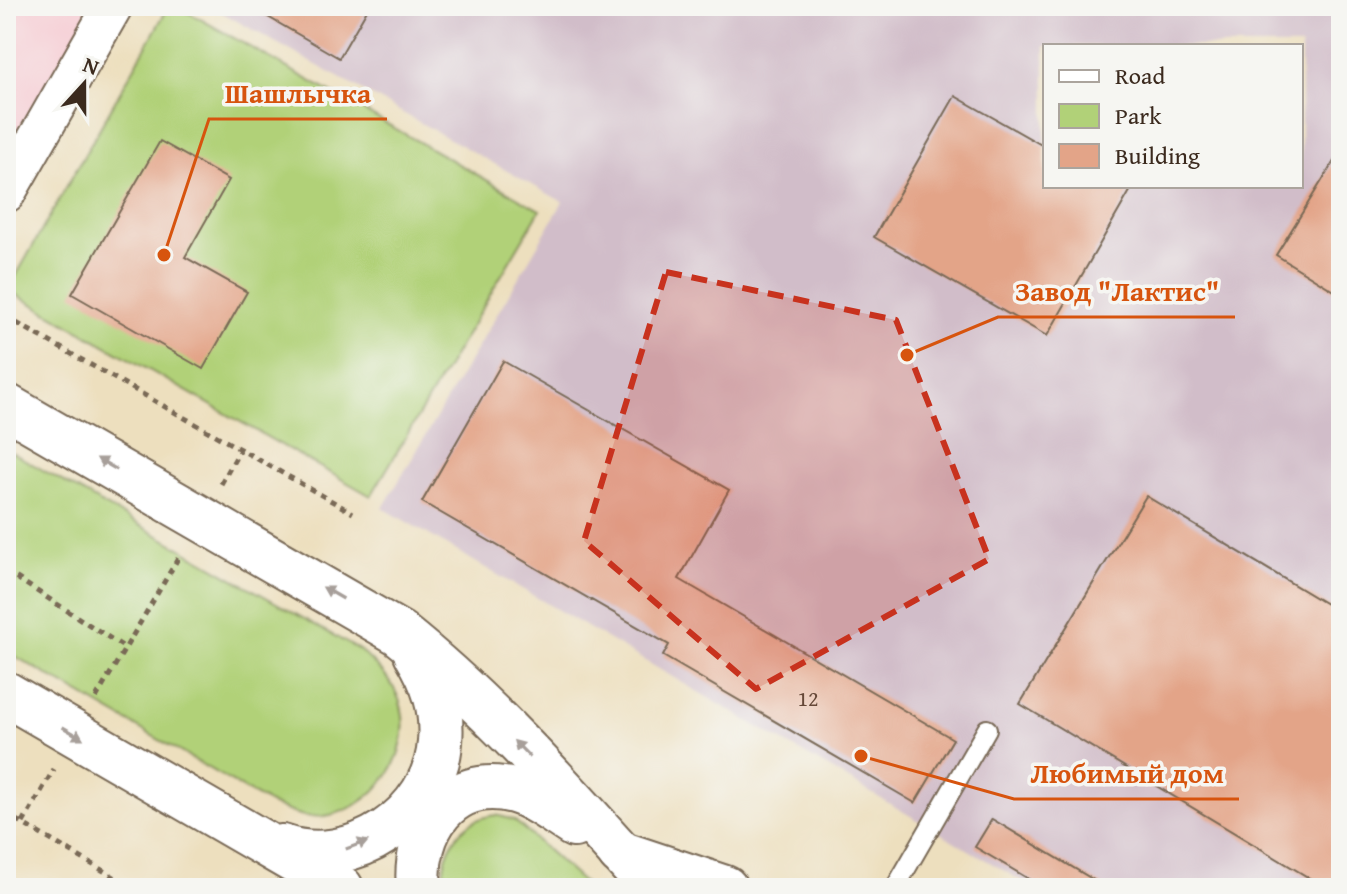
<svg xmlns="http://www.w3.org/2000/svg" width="1347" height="894" font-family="'Gentium Book Plus',serif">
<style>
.built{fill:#f6cfd6}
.industrial{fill:#d1bdc9;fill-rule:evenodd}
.green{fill:#b1d178;stroke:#767e4b;stroke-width:2}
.building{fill:#e3a488}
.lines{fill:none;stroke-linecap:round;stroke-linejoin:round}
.service-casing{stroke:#796956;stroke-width:22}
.minor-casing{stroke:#796956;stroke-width:42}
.tertiary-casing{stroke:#796956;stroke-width:48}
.primary-casing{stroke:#796956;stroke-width:48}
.path{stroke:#796956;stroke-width:5;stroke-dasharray:6 6;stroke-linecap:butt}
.service{stroke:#fff;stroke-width:18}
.minor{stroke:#fff;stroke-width:38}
.tertiary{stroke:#fff;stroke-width:44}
.primary{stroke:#fff;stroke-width:44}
.oneway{fill:#a79f9a}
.marked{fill:#c8321e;fill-opacity:0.2;stroke:#c8321e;stroke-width:6;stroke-dasharray:16 10;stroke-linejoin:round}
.labels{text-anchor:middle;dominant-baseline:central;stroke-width:7;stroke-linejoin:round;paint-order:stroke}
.number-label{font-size:22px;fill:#654838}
.leader{fill:none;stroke:#d7540e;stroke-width:3}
.callout-dot{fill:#d7540e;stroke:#f6f6f2;stroke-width:3}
.callout-label{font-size:28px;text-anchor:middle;font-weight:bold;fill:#d7540e;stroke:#f6f6f2;stroke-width:7;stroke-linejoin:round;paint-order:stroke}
</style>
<rect width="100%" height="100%" fill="#f6f6f2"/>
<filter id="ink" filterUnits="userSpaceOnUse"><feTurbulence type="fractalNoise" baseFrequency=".0125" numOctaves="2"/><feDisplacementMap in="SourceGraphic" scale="16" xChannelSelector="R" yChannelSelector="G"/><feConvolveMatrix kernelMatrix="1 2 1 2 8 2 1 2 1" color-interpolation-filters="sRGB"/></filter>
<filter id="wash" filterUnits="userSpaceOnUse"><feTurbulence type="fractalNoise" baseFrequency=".006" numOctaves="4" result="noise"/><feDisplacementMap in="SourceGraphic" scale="32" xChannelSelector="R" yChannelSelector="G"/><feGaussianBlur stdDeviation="1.8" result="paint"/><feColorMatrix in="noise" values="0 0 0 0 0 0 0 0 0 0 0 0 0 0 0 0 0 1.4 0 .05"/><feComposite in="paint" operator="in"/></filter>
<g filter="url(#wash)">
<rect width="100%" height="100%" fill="#eddfbe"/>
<polygon class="built" points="6,6 101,6 6,171"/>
<path class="industrial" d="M 210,6 L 1341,6 L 1341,888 L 1034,888 L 383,508 L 563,202 ZM 1045,46 L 1301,46 L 1301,186 L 1045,186 Z"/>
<g class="green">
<polygon points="169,6 177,6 540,210 371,496 8,290"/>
<path d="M 6,449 L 359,650 C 376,665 392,679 400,702 C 418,760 364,823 305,816 C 293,814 281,808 270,804 L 6,651 Z"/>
<path d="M 496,815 L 514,820 L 589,888 L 444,888 C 440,853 458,819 496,815 Z"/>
</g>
<g id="blocks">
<g class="building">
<polygon points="249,6 369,6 339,58"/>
<polygon points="955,96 1045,147 1045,186 1133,186 1047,336 874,237"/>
<polygon points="160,141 229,180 185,257 247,292 203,369 72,294"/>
<polygon points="1341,150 1341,295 1276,255"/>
<polygon points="503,361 729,490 679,579 953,739 915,803 663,656 669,645 422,502"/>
<polygon points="1146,496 1341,613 1341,888 1326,888 1020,704"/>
<polygon points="992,819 1107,888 1044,888 975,847"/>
</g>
</g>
</g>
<g filter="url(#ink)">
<use href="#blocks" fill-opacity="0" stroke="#796956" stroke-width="2"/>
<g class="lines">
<defs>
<polyline id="service" points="895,888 987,729"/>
<polyline id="minor" points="6,193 113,6"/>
<polyline id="tertiary" points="620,853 725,888"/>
<g id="primary">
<path d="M 6,406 L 399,633 C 492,707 573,800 652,888"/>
<polyline points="6,694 341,888"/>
<path d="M 282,847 C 352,871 435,816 440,742 C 443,708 433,681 416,653"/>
<path d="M 419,888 C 413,831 450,774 514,791 C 534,796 556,814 574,825"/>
</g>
</defs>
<use href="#service" class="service-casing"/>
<use href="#minor" class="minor-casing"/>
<use href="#tertiary" class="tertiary-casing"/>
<use href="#primary" class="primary-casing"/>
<g class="path">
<polyline points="6,317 353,513"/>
<polyline points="221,484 240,450"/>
<polyline points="6,571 125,648"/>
<polyline points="96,698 180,555"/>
<polyline points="6,814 133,888"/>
<polyline points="23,823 54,769"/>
</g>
<use href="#service" class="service"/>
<use href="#minor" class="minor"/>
<use href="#tertiary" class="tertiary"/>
<use href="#primary" class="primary"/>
</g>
<defs><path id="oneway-solid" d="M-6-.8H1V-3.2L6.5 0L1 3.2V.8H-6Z" transform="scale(2)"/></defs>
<g class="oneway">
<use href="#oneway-solid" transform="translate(107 464) rotate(-150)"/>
<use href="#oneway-solid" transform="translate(333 593) rotate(-150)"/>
<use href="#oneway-solid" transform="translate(73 733) rotate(30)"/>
<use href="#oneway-solid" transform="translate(522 749) rotate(-134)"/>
<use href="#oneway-solid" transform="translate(357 845) rotate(-20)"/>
</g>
</g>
<path class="marked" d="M 666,272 L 896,320 L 989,559 L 756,689 L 584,541 Z"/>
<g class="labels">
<g class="number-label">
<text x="808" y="698">12</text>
</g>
</g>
<path class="leader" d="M164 255L209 119H387M907 355L998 317H1235M861 756L1014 799H1239"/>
<g class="callout-dot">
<circle cx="164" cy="255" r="8"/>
<circle cx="907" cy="355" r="8"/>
<circle cx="861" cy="756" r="8"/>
</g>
<g class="callout-label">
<text x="298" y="103">Шашлычка</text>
<text x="1117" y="301">Завод "Лактис"</text>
<text x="1127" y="783">Любимый дом</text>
</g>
<rect width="1347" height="894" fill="none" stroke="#f6f6f2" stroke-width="32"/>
<rect x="1043" y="44" width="260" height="144" fill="#f6f6f2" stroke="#aba49d" stroke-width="2"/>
<rect x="1059" y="70" width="40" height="12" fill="#ffffff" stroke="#aba49d" stroke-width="2"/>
<text x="1115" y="84" font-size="24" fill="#3b2a1e">Road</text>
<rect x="1059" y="104" width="40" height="24" fill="#b1d178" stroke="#aba49d" stroke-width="2"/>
<text x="1115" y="124" font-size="24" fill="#3b2a1e">Park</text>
<rect x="1059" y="144" width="40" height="24" fill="#e3a488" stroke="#aba49d" stroke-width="2"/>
<text x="1115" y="164" font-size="24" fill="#3b2a1e">Building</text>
<g transform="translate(84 84) rotate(21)" stroke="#f6f6f2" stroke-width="6" paint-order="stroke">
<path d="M0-6L14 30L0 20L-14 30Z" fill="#3b2a1e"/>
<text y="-12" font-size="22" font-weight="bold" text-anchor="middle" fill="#3b2a1e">N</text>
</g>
</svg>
